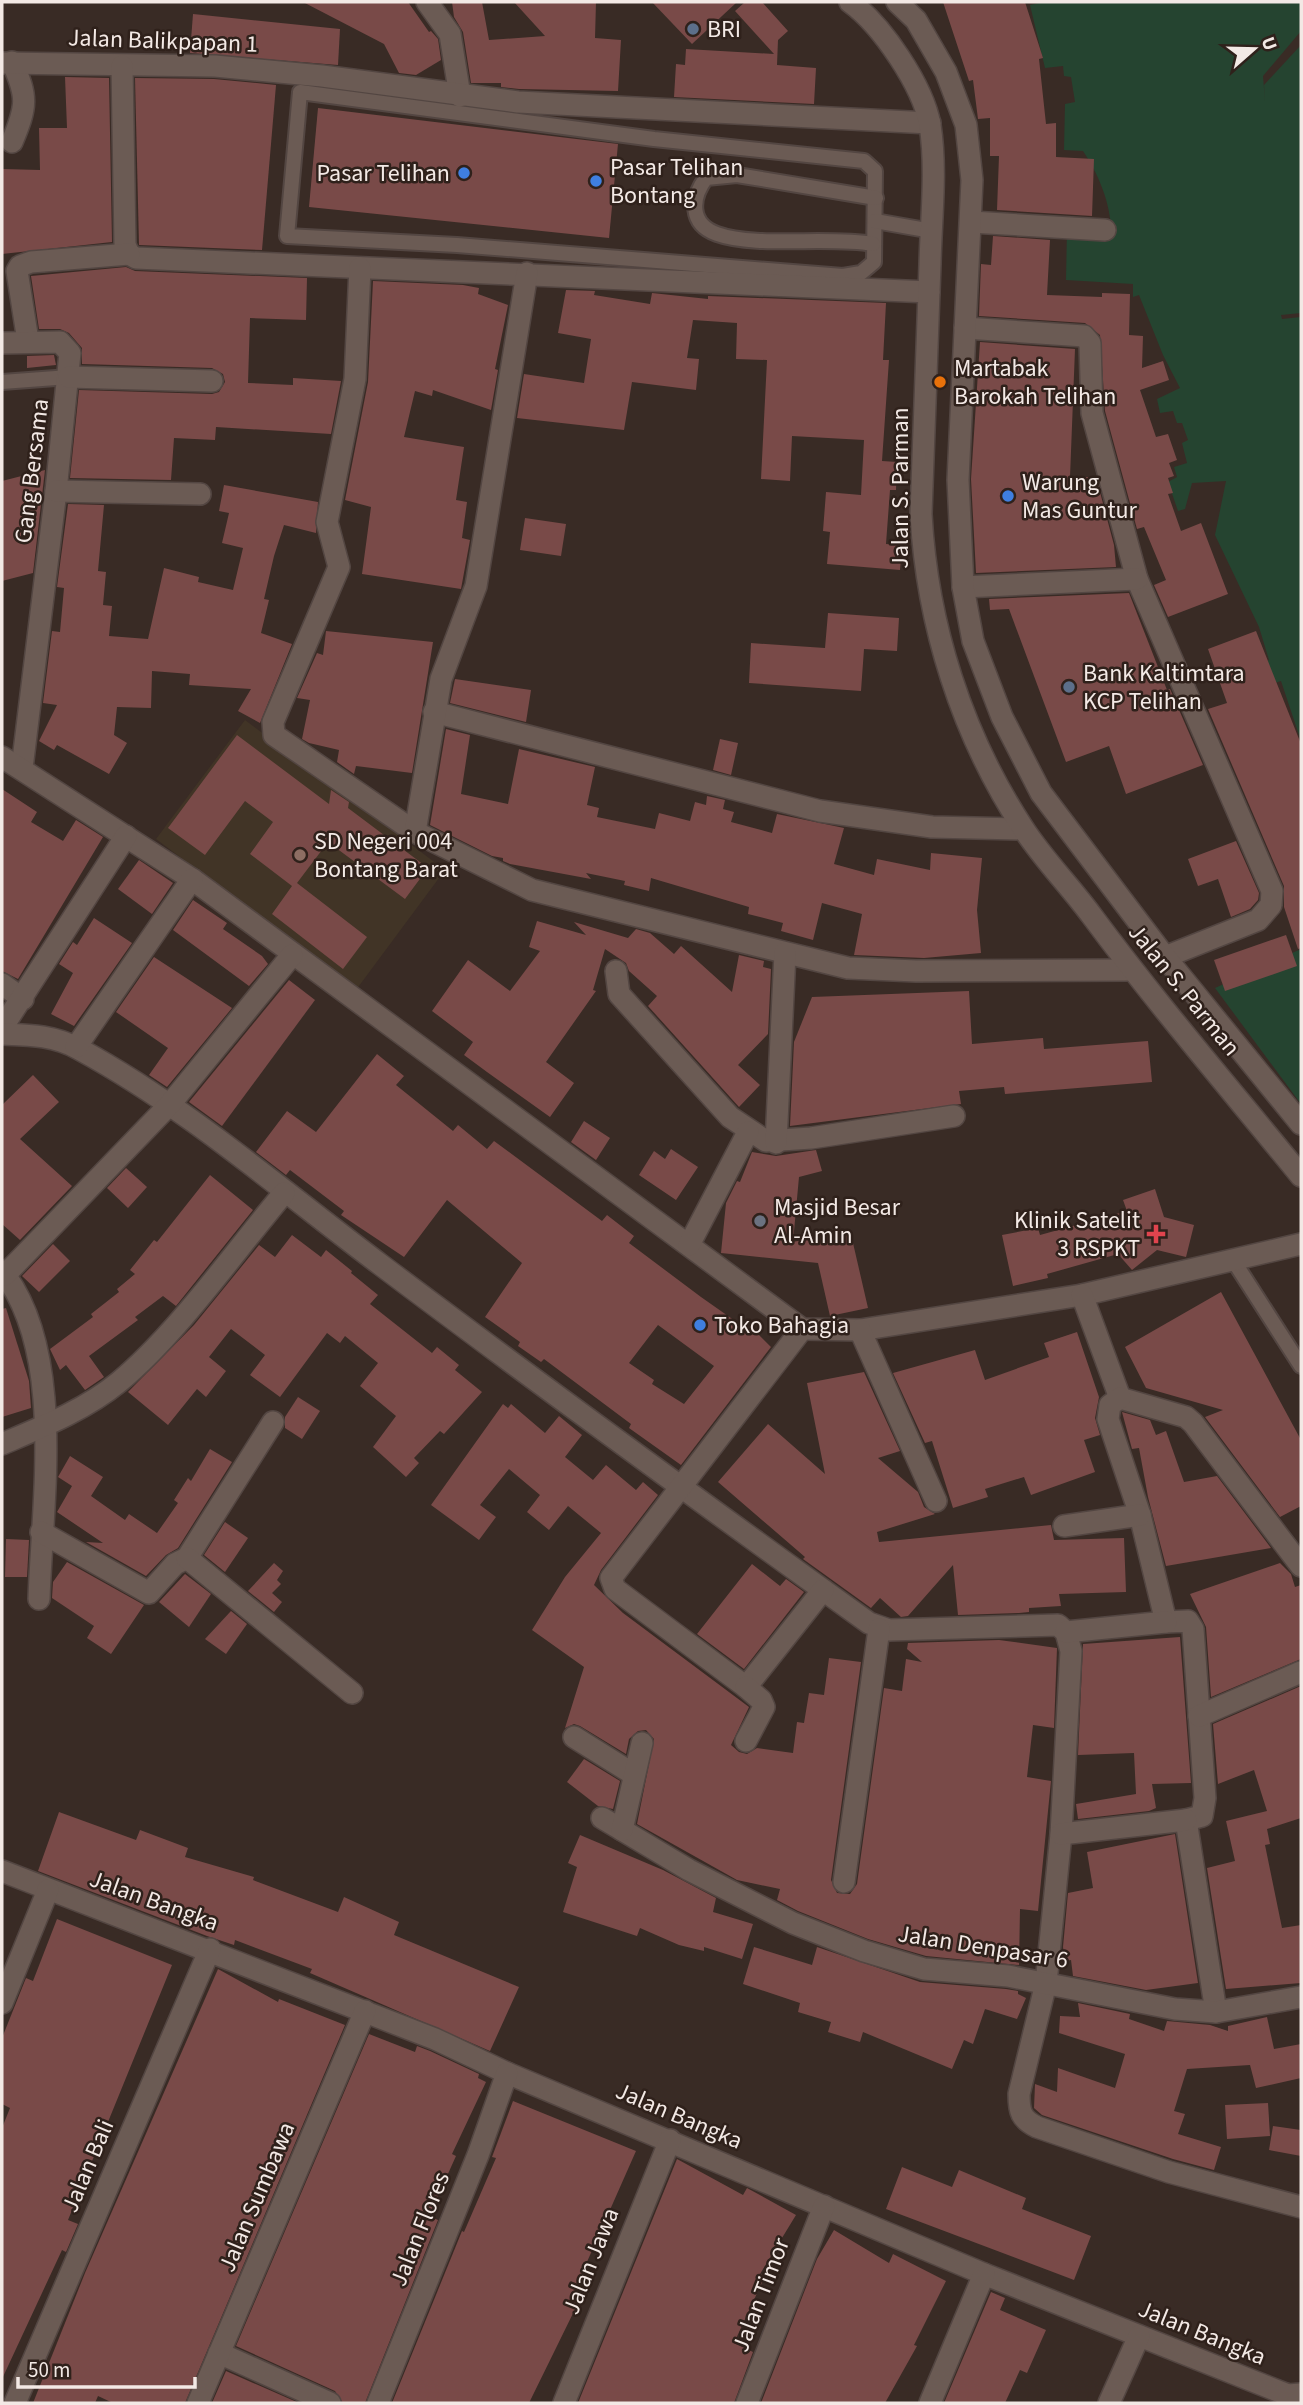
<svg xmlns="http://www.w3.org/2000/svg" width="1303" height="2405" font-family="'Source Sans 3',sans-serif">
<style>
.education{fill:#413426}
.green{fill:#254430}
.building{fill:#794a48;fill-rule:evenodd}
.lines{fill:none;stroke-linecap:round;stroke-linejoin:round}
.lane-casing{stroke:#534642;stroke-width:18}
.street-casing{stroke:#534642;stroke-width:24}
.secondary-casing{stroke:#534642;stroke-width:24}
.lane{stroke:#6b5b54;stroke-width:14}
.street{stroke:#6b5b54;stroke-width:21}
.secondary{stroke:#6b5b54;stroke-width:21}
.service-dot{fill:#5c6f8a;stroke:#2f211b;stroke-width:2.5}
.shop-dot{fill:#3f7fe0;stroke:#2f211b;stroke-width:2.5}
.food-dot{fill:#e8710a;stroke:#2f211b;stroke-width:2.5}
.education-dot{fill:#8d6e63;stroke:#2f211b;stroke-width:2.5}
.worship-dot{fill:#6b7280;stroke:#2f211b;stroke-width:2.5}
.health-dot{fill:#e0444e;stroke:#2f211b;stroke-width:2.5}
.labels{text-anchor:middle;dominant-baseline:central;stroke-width:5;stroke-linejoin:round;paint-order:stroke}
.poi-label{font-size:24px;fill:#f3e9e5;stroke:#2f211b;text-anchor:start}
.street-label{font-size:24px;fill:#f3e9e5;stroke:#2f211b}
</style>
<rect width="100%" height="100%" fill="#392b25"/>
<polygon class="education" points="245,720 445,870 356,990 156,839"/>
<g class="green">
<path d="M 1043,2 L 1301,2 L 1301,31 L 1263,76 L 1265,101 L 1264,85 L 1301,45 L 1301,313 L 1281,315 L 1282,319 L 1301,317 L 1301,741 L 1281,681 L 1252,690 L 1245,670 L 1269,660 L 1259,627 L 1215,535 L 1226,481 L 1192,483 L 1185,509 L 1178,511 L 1168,482 L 1177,477 L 1174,467 L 1187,463 L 1182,443 L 1188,440 L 1182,423 L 1177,423 L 1173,411 L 1160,413 L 1157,399 L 1180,388 L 1163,355 L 1139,295 L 1133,297 L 1133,284 L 1066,280 L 1067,230 L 1111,231 C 1111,204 1098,173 1083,151 L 1064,150 L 1065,104 L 1075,102 L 1071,77 L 1064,76 L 1063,66 L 1045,68 L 1030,5 Z"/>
<polygon points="1301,949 1301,1104 1215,988"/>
</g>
<g class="building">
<polygon points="303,2 408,2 429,32 431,31 438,39 441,60 416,75 399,73 384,44"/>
<polygon points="452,2 482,2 489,40 545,36 514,2 596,2 595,38 621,40 618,91 519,89 501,87 501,83 471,83 463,32 454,17"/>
<polygon points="652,2 737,2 692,44"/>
<polygon points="745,2 762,2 788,31 778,40 777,65 816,68 814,104 674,97 676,64 685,65 686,49 774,54 735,11"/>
<polygon points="943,2 1025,2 1043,58 1039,59 1046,124 1056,123 1056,157 1094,159 1092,216 997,210 999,156 990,156 990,118 978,119 973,80 969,81"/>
<polygon points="193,14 340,29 338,65 190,53"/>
<polygon points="65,77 109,78 112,242 2,254 2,169 40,170 39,128 67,128"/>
<polygon points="135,78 214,79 276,85 262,250 139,245"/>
<polygon points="318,108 618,144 609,238 309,207"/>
<polygon points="993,236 1050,240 1047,295 1102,297 1102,293 1130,294 1129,335 1143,336 1142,368 1163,361 1169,380 1140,390 1156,437 1168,434 1177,460 1169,463 1174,476 1168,478 1173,493 1168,494 1181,531 1201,523 1228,594 1168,617 1154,585 1166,580 1144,527 1137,529 1105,411 1100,335 1085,323 979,316 981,264 991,265"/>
<polygon points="126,267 135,271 307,278 306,320 250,318 248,383 293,385 293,378 341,381 331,434 216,427 215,440 174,438 171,480 70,478 79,390 212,394 219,392 225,382 223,374 212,368 82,364 82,348 69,333 60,329 39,329 31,276"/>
<polygon points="373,281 463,285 479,288 478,294 508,305 495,369 498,370 491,410 433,390 432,396 415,391 404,437 464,447 456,500 467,502 462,538 470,540 461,589 362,574 371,507 345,500 368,382"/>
<polygon points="566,290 595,291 594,295 650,304 652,293 708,299 708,296 886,303 883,360 889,360 882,461 897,462 896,490 890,490 886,544 902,545 900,570 827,564 830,532 823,531 826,492 861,495 864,440 792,436 790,481 761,479 767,360 736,359 737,323 693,320 687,358 699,359 696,390 632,382 624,430 517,418 524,374 584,383 591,339 558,333"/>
<polygon points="980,342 1075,349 1070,477 1096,477 1114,545 1116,567 976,573 971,479"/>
<polygon points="54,355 56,365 27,368 27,356"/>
<polygon points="45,470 33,573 2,581 2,481"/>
<polygon points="224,485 318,502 316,533 284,525 274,556 264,599 269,600 261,633 292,644 260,723 238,711 251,689 189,685 190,674 152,671 151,708 117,707 114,735 127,743 109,774 57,745 54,750 39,741 57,705 43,703 52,631 60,632 64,588 57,587 68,504 104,505 98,571 106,572 103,605 112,606 109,636 148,639 164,568 199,577 198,582 233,590 243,548 222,543 229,513 219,511"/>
<polygon points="525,518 566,524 561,556 520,550"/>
<polygon points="1129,593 1167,690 1170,689 1203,765 1126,794 1109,746 1066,762 1009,609 990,610 989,599"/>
<polygon points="828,613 899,618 897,651 864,649 861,691 749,683 751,643 825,648"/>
<polygon points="326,631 433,642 412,773 356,766 354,774 337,762 339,750 309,743 302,739 310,700 297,698 317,653 323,655"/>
<polygon points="1256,631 1301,744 1301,948 1298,949 1284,907 1284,886 1208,709 1227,703 1208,649"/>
<polygon points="455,679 531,690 526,722 450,703"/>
<polygon points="446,729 470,735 461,794 508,804 519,749 595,767 587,805 599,808 597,817 655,829 659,813 690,821 695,802 706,805 707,796 725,800 723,809 734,812 731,822 772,833 777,814 844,828 834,864 874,875 877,859 930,870 931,853 982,858 977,910 981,953 924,958 854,955 862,914 822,903 813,940 781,931 783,923 748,914 749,907 651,878 649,891 624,885 625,881 586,873 591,879 510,864 503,861 503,858 492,856 430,825"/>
<polygon points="237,735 329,804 331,790 349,802 348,808 428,868 405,899 328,842 297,883 367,937 343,969 272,914 292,886 250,854 273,822 245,801 205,855 168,828"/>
<polygon points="720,739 738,743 731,775 713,770"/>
<polygon points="2,789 37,812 31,822 63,841 76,820 103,837 18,979 2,971"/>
<polygon points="1236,841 1259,893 1258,900 1250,909 1231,917 1218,879 1198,886 1188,859"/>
<polygon points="139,860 173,883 152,914 118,889"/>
<polygon points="193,900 227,923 223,929 262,956 268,964 249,986 173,930"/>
<polygon points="94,918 132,943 74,1026 51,1014 73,973 59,964 73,942 77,945"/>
<polygon points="537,921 586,935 574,922 628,938 636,929 650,933 674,954 681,946 732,992 739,955 764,961 763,967 771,969 768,1034 738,1065 760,1085 739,1107 648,1006 657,996 629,971 626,963 605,949 593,990 596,991 546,1062 574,1083 550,1117 487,1072 464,1055 473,1042 432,1011 468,960 510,991 540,951 529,947"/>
<polygon points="1286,935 1297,966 1225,991 1214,960"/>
<polygon points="154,957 232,1008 167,1087 149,1075 168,1048 116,1012"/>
<polygon points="289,980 315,1000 222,1126 189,1102"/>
<polygon points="969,991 972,1044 1043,1038 1044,1049 1148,1041 1152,1082 1005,1094 1004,1087 959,1091 961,1104 790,1126 794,1042 812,997"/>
<path d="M 377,1054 L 404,1076 L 396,1085 L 453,1131 L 458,1125 L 487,1149 L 494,1141 L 602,1221 L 607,1215 L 634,1236 L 629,1243 L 701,1297 L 748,1330 L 751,1327 L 771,1347 L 681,1465 L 629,1428 L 631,1424 L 544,1359 L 541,1362 L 518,1346 L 520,1342 L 485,1317 L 522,1263 L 447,1200 L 404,1257 L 341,1215 L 344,1211 L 290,1170 L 286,1175 L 256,1152 L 287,1111 L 316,1132 ZM 658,1325 L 714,1366 L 684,1404 L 652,1384 L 654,1380 L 629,1363 Z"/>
<polygon points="33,1075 59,1102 20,1139 72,1186 20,1240 2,1224 2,1105"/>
<polygon points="584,1121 610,1138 596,1160 571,1142"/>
<polygon points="671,1149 698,1167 676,1200 639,1175 654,1151 665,1159"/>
<polygon points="816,1150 822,1171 799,1177 793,1242 850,1230 868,1308 830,1316 818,1263 721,1253 726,1203 737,1181 740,1182 752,1152 776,1156"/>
<polygon points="126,1168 147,1187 128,1208 107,1188"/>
<polygon points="210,1175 253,1210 176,1306 163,1296 135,1317 138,1320 89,1356 104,1377 85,1390 66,1365 60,1370 50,1349 93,1317 91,1314 119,1292 117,1289 135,1274 130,1270 154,1240 157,1242"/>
<polygon points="1155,1189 1164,1217 1194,1225 1186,1257 1157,1250 1132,1270 1118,1254 1047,1274 1048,1278 1013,1286 1002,1235 1038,1228 1040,1235 1127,1211 1123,1200"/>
<polygon points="292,1235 321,1257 326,1250 352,1271 351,1273 378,1295 370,1304 432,1353 437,1347 459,1365 455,1370 482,1392 444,1434 440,1431 414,1458 419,1463 406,1477 373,1447 396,1416 360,1386 378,1363 345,1336 340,1343 327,1333 280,1397 250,1375 265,1355 231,1329 209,1357 226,1371 206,1397 197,1389 168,1425 128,1392 194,1325 259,1245 275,1257"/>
<polygon points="53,1244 70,1261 39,1292 22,1276"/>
<polygon points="1221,1292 1301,1440 1301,1506 1280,1517 1205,1417 1223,1410 1146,1388 1125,1347"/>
<polygon points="6,1308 29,1381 31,1408 2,1417 2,1309"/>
<polygon points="1077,1332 1099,1397 1095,1418 1100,1435 1084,1440 1095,1472 1031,1495 1024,1477 985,1489 988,1497 953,1508 932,1441 925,1443 893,1373 975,1350 985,1380 1049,1357 1044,1343"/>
<polygon points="864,1372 900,1451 878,1458 918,1492 924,1507 935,1514 877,1532 879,1542 1051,1525 1054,1540 1124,1538 1126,1592 1059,1594 1061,1606 1029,1608 1029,1612 1019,1613 958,1615 953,1565 908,1616 901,1617 880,1598 871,1608 803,1559 805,1557 718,1482 768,1424 825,1474 807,1383"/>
<polygon points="298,1397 320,1411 302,1439 285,1428 285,1417"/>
<polygon points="503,1404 508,1408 511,1404 545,1433 559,1416 582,1435 565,1457 593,1480 606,1465 636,1490 643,1482 658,1495 601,1570 594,1585 623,1613 749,1707 731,1745 739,1752 747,1754 757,1748 793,1753 797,1722 804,1723 809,1693 824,1695 829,1658 861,1662 831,1880 837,1893 850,1894 857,1884 884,1688 902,1691 906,1659 922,1662 907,1649 908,1643 999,1640 1057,1648 1054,1728 1033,1725 1027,1777 1051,1781 1038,1911 1020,1909 1019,1965 926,1956 868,1939 798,1911 777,1900 780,1889 737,1880 637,1824 654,1739 646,1730 638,1731 629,1739 626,1754 580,1726 574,1724 565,1728 584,1667 532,1630 565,1577 601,1533 568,1506 549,1530 527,1512 540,1495 509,1469 480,1505 496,1517 479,1540 431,1505"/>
<polygon points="1122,1412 1150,1420 1156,1435 1166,1431 1184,1482 1217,1476 1271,1548 1166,1566 1148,1497 1139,1448 1132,1449"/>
<polygon points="210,1449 232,1462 178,1548 166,1555 146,1576 86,1542 103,1543 57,1512 72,1486 58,1477 70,1456 103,1477 91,1496 125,1520 129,1514 157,1533 178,1503 174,1500 188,1478 191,1481"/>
<polygon points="225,1522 248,1538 225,1572 204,1555"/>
<polygon points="6,1539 29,1540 27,1577 5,1577"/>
<polygon points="67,1562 144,1605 111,1654 87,1638 94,1626 52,1598 53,1582"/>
<polygon points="274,1563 283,1571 277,1580 281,1584 272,1593 282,1602 274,1612 248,1591"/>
<polygon points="1280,1563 1291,1574 1295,1587 1301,1585 1301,1659 1211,1697 1206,1627 1190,1594"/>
<polygon points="752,1564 780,1586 786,1579 804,1592 744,1669 697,1634"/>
<polygon points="185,1574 211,1594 189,1627 159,1602"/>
<polygon points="231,1611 247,1624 226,1654 205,1639"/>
<polygon points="1180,1637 1191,1783 1152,1784 1156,1808 1149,1811 1078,1819 1076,1804 1136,1794 1134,1753 1078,1755 1083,1644"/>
<polygon points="1301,1686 1301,1818 1267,1829 1270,1844 1265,1845 1282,1928 1301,1925 1301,1983 1226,1989 1207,1868 1235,1861 1226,1821 1267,1811 1254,1770 1218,1784 1213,1724"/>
<polygon points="584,1759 620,1781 613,1809 598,1806 567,1782"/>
<polygon points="59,1812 136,1840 140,1830 188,1848 185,1857 254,1877 253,1880 338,1912 344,1897 399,1922 394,1935 519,1987 490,2051 310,1973 312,1969 235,1940 234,1945 207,1936 38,1871"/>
<polygon points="1175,1834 1198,1983 1146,1990 1073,1976 1071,1960 1065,1961 1063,1947 1068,1893 1093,1888 1087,1852"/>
<polygon points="580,1835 663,1870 716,1898 713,1912 753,1924 742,1959 704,1947 704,1951 679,1945 640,1928 637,1936 563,1912 577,1867 568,1863"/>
<polygon points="57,1919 172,1965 68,2220 78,2224 66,2252 62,2250 2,2379 2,2128 10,2108 2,2104 2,2038 26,1978 33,1981"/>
<polygon points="754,1947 812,1965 817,1947 920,1982 1006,1989 1018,1991 1018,1994 1026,1998 1017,2019 985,2009 973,2044 964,2040 952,2069 863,2032 860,2042 828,2032 831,2022 798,2012 800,2003 743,1984"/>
<polygon points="218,1969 278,2002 279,1999 345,2025 185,2403 113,2403 98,2396 95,2403 33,2403 85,2273"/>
<polygon points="1078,2003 1130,2014 1129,2019 1164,2031 1167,2021 1210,2025 1228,2031 1228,2026 1267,2017 1274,2049 1301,2044 1301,2078 1256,2088 1250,2065 1187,2069 1174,2111 1185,2114 1178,2134 1221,2147 1214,2170 1173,2159 1042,2115 1034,2108 1035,2084 1057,2092 1058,2068 1115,2088 1125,2054 1059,2033 1060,2016 1080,2017"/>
<polygon points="369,2034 415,2052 417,2046 430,2051 479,2074 478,2078 486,2082 452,2154 456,2156 429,2216 438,2220 365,2403 343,2403 335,2391 236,2346"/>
<polygon points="513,2101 636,2151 575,2289 583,2293 529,2403 392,2403 462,2231 464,2232 496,2158 492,2157"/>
<polygon points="1268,2103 1270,2136 1227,2139 1225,2105"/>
<polygon points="1273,2126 1301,2130 1301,2156 1269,2150"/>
<polygon points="677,2159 743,2195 747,2188 796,2215 760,2274 765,2276 734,2343 753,2352 734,2403 578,2403"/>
<polygon points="902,2167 952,2187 959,2170 1026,2198 1022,2209 1091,2236 1074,2280 886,2209"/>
<polygon points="834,2230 889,2263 893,2254 946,2281 914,2345 917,2346 885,2403 761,2403 817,2259"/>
<polygon points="991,2292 1005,2298 1000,2310 1046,2330 1027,2373 1020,2370 1005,2403 944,2403"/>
<polygon points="226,2371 299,2403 212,2403"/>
</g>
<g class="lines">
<defs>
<g id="lane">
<polygon points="300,92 654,139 864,161 875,171 874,262 861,273 843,276 457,245 287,236"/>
<polyline points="875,221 932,231"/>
<path d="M 873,244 C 828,236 756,248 717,234 C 689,224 691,198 706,178 L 737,175 L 876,198"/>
<polyline points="2,382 69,377"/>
<polyline points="1233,1260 1301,1366"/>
</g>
<g id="street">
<polyline points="427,2 450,34 460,96"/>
<path d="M 12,62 C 28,97 27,106 12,142"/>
<polyline points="2,63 215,66 322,76 518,102 930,123"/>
<polyline points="122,66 125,245 129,254 136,258 929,292"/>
<polyline points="971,222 1105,230"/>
<polyline points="360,268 355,379 327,522 339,567 273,722 274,735 415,832 532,890 848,968 916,971 1132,970"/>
<polyline points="965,328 1084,336 1090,343 1092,413 1137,579 1272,891 1271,905 1258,920 1165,957"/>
<polyline points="28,341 17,271 20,266 31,262 129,254"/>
<polyline points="2,343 60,342 70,353 56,491 22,768"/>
<polyline points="69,377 212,381"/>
<polyline points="56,491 200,494"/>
<polyline points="963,587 1137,579"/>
<polyline points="434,712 820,811 932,827 1023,829"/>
<polyline points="2,757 192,879 802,1329 860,1330 1082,1295 1301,1244"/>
<polyline points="415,832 441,679 476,586 527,273"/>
<polyline points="616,971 619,994 730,1117 766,1141 811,1138 954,1116"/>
<polyline points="2,984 23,999"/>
<polyline points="2,1028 126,836"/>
<path d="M 2,1034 C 29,1035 54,1035 79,1049 C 188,1108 282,1191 381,1265 C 542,1386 705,1505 869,1623 L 889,1630 L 1058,1625 L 1066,1632 L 1071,1651 L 1061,1834 L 1046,1983 L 1019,2094 C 1019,2112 1021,2119 1037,2127 L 1169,2172 L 1301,2207"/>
<polyline points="76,1047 192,879"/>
<polyline points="776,1143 785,953"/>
<polyline points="689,1245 748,1132"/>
<path d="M 2,1271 C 66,1352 42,1502 39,1599"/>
<polyline points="5,1275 171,1103 292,955"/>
<polyline points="1082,1295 1120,1398 1186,1417 1193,1423 1301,1566"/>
<polyline points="802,1329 611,1578 615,1589 746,1687 823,1590"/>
<polyline points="860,1330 936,1501"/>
<polyline points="1120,1398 1110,1405 1108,1419 1140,1515 1166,1622 1188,1621 1193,1629 1205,1798 1202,1816 1186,1820 1216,2012"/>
<path d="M 2,1444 C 42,1427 85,1410 119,1382 C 178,1333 234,1252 284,1193"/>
<polyline points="1064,1526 1140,1515"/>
<polyline points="41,1532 149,1593 175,1564 187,1558 273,1422"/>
<polyline points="187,1558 352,1693"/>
<polyline points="1066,1632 1166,1622"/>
<polyline points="746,1687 761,1700 764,1707 746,1741"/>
<polyline points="1199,1716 1301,1672"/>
<polyline points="574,1737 633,1774"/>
<polyline points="602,1818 689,1870 793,1923 864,1951 924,1969 1008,1976 1175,2009 1216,2012 1301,1997"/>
<polyline points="622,1830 642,1743"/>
<polyline points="1061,1834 1186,1820"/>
<polyline points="2,1871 435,2039 507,2073 984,2274 1288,2395 1301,2394"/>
<polyline points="844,1882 879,1629"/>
<polyline points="2,2003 48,1890"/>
<polyline points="219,2353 330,2403"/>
<polyline points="15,2403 210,1949"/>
<polyline points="198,2403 365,2011"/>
<polyline points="378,2403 478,2155 507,2073"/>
<polyline points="564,2403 670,2140"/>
<polyline points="747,2403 824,2206"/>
<polyline points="930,2403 984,2274"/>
<polyline points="1109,2403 1139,2336"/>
</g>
<g id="secondary">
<path d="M 850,2 C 882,25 923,86 930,125 C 937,170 931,218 930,264 C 927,347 924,431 921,514 C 927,625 962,735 1023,828 C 1043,859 1070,886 1092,916 C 1158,1005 1231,1090 1301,1176"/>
<polyline points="897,2 916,20 946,72 966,125 972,180 958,480 963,587 973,641 1002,717 1041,793 1165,957 1301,1124"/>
</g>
</defs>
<use href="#lane" class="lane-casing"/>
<use href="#street" class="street-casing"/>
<use href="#secondary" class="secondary-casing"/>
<use href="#lane" class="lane"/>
<use href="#street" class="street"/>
<use href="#secondary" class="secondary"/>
</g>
<g class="service-dot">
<circle cx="693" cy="29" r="7"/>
<circle cx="1069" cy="687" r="7"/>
</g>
<g class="shop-dot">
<circle cx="464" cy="173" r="7"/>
<circle cx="596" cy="181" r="7"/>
<circle cx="1008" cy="496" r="7"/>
<circle cx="700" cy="1325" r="7"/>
</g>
<circle class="food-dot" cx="940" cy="382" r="7"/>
<circle class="education-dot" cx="300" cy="855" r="7"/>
<circle class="worship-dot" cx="760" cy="1221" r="7"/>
<path class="health-dot" d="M1152.5 1223.5h7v7h7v7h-7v7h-7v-7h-7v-7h7z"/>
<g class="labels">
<g class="poi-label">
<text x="707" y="29">BRI</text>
<text x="610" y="167">Pasar Telihan<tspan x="610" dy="28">Bontang</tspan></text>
<text x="450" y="173" text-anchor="end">Pasar Telihan</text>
<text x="954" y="368">Martabak<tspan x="954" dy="28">Barokah Telihan</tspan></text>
<text x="1022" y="482">Warung<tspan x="1022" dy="28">Mas Guntur</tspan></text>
<text x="1083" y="673">Bank Kaltimtara<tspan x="1083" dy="28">KCP Telihan</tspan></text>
<text x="314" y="841">SD Negeri 004<tspan x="314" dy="28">Bontang Barat</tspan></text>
<text x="774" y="1207">Masjid Besar<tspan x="774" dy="28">Al-Amin</tspan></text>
<text x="1140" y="1220" text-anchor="end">Klinik Satelit<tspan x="1140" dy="28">3 RSPKT</tspan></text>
<text x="714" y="1325">Toko Bahagia</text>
</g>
<g class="street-label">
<text transform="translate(163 41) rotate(2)">Jalan Balikpapan 1</text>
<text transform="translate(32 471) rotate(-83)">Gang Bersama</text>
<text transform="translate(900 488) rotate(-90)">Jalan S. Parman</text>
<text transform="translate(1184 990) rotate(51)">Jalan S. Parman</text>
<text transform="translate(154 1901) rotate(20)">Jalan Bangka</text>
<text transform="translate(983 1947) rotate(9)">Jalan Denpasar 6</text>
<text transform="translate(679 2116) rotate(23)">Jalan Bangka</text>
<text transform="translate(88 2166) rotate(-67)">Jalan Bali</text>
<text transform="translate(257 2197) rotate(-67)">Jalan Sumbawa</text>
<text transform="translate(420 2229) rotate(-68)">Jalan Flores</text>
<text transform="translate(591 2261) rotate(-68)">Jalan Jawa</text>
<text transform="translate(761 2295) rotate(-69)">Jalan Timor</text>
<text transform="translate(1202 2333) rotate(22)">Jalan Bangka</text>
</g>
</g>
<rect width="1303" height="2405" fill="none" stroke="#f3e9e5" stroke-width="7"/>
<g transform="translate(1254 49) rotate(70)" stroke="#2f211b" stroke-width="5" paint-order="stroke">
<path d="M0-5L12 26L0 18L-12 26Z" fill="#f3e9e5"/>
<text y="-10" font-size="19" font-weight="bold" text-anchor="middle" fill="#f3e9e5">U</text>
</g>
<path d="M18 2377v10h177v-10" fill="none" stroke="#f3e9e5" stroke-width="3.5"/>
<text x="28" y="2377" font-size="21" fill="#f3e9e5" stroke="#2f211b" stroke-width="5" paint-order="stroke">50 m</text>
</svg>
